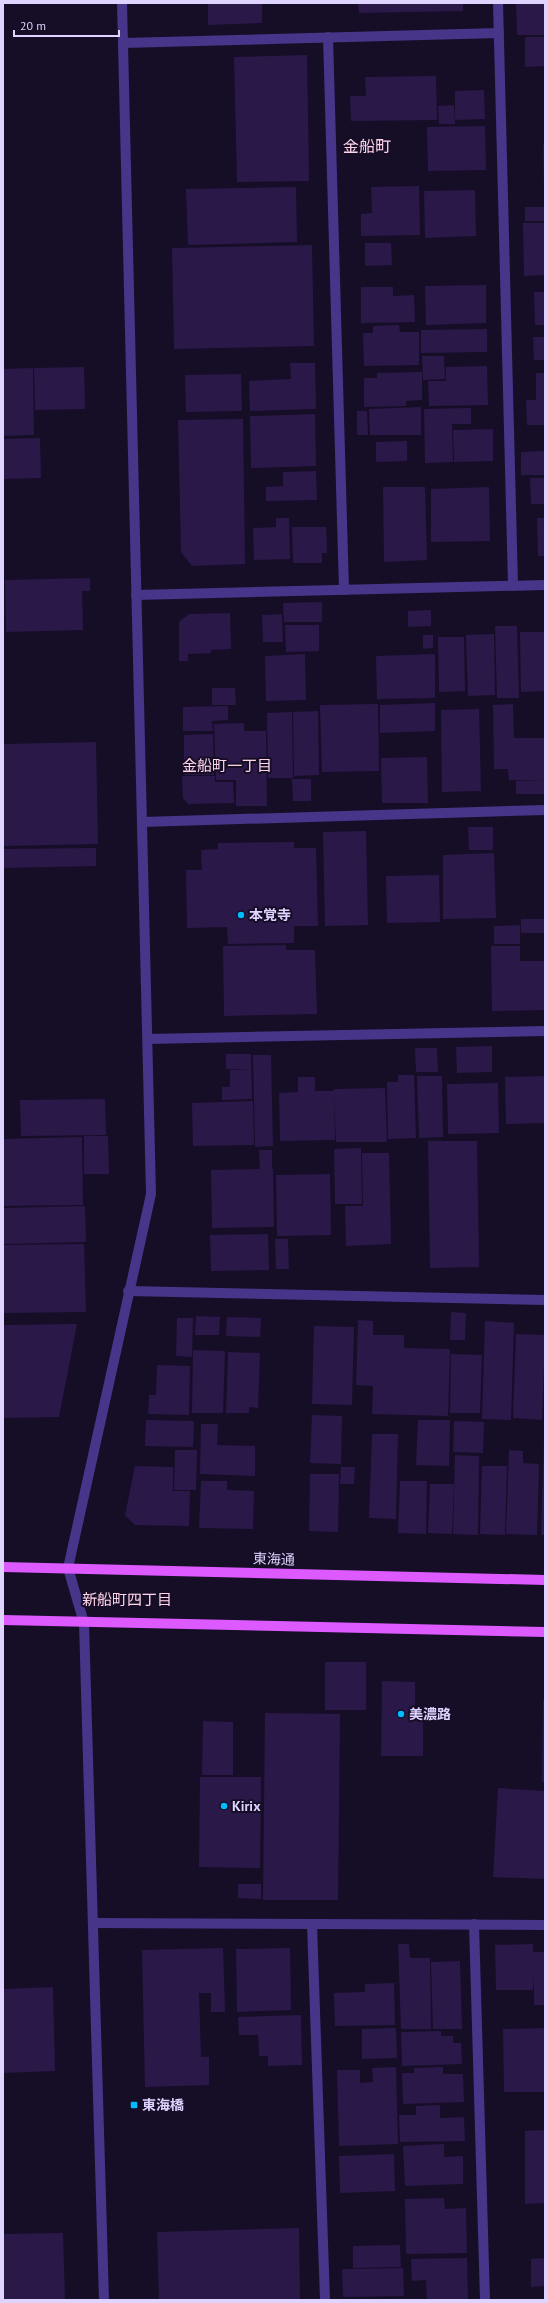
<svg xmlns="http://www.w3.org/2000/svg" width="548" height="2303" font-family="'PT Sans','Noto Sans JP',sans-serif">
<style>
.building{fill:#2a1849}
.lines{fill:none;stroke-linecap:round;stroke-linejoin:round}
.minor{stroke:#463589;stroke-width:10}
.major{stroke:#dc5aff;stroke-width:10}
.poi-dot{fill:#00bcfe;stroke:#160d27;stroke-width:1.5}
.labels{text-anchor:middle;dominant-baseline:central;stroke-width:4;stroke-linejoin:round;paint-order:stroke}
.poi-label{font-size:14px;font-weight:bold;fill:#dfd3ff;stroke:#160d27;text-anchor:start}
.street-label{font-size:14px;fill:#dfd3ff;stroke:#160d27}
.neighbourhood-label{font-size:15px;fill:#ffd5e9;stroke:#160d27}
.quarter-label{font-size:16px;fill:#ffd5e9;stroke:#160d27}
</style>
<rect width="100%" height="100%" fill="#160d27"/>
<g class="building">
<polygon points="208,3 262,3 262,23 208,25"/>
<polygon points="358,3 463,3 463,11 359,13"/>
<polygon points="516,3 545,3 545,35 517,35"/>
<polygon points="525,37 545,37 545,66 525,67"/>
<polygon points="307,55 309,181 237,182 234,57"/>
<polygon points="436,76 437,120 351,121 350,96 366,96 365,77"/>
<polygon points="484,90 485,119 455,120 455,91"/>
<polygon points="454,105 455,124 439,124 438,106"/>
<polygon points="485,126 486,170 428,171 427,127"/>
<polygon points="543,145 545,145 545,193 544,193"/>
<polygon points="419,186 420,235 361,236 361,214 372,213 371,187"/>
<polygon points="296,187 297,242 188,245 186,189"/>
<polygon points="475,190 476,236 425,238 424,191"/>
<rect x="525" y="207" width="20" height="14"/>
<polygon points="523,223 545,223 545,275 524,276"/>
<polygon points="365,243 391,243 392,265 365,266"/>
<polygon points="312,245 314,346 174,349 172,248"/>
<polygon points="486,285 486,323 426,325 425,286"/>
<polygon points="361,287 393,287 393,296 414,295 415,322 361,323"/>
<polygon points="534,292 545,292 545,325 535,325"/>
<polygon points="399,325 400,332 419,332 419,365 364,366 363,333 373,333 373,326"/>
<polygon points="487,329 487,352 421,353 421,330"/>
<polygon points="533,337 545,337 545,360 534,360"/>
<polygon points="422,356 444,356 445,379 423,380"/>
<polygon points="290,363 315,363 316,409 250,411 249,381 291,379"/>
<polygon points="487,366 488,405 429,406 428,381 446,381 446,367"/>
<polygon points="84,367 85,409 35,410 34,368"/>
<polygon points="33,368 34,435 3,436 3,369"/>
<polygon points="422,372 422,400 406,401 406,406 364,407 364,378 377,378 377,373"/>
<polygon points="536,373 545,373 545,425 527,425 526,400 536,400"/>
<polygon points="241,374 242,411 186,412 185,375"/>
<polygon points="421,407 421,435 370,435 369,409"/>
<polygon points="471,408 471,424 452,424 453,462 425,463 424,409"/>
<polygon points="357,411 367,411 368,435 357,435"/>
<polygon points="315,414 316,466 251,468 250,416"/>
<polygon points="243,419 245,564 192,566 181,552 178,420"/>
<polygon points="493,429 493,461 454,462 453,430"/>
<polygon points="40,438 41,478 3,479 3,439"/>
<polygon points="407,441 407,461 376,462 376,442"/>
<polygon points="545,451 545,475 521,475 521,452"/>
<polygon points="316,471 317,500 266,501 266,487 283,486 283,472"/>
<polygon points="530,478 545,478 545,504 531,504"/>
<polygon points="383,487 425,487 427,560 384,562"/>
<polygon points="489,487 490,541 431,542 431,489"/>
<polygon points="276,518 289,518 290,559 254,560 253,528 276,527"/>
<polygon points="537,518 545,518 545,556 538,556"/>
<polygon points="292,527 326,527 327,553 322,553 322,563 293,563"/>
<polygon points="90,578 90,591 82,591 83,630 6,632 5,580"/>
<polygon points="322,602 322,622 284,622 283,603"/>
<polygon points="431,610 431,626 408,627 408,611"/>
<polygon points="230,613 231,649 211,650 211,653 188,654 188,661 179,661 179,622 189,614"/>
<polygon points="282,614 283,642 263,642 262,615"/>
<polygon points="285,625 319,625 319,651 286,652"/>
<polygon points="495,626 517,626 519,698 497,698"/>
<polygon points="520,632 545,632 545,691 521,692"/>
<polygon points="494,634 495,695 468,696 466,635"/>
<polygon points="423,635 433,635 433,648 423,649"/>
<polygon points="438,637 464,637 465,691 439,692"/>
<polygon points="305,654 306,700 266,701 265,656"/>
<polygon points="435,654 435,698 377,699 376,656"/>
<polygon points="212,688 235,688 236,705 212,705"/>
<polygon points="435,703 435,731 380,733 380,705"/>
<polygon points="378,704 379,771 322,772 320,705"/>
<polygon points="513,704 514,738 545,738 545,780 509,780 508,769 494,769 493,705"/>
<polygon points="228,706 228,720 212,721 213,731 183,731 183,707"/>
<polygon points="479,709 481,791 442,792 441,710"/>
<polygon points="318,711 319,775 294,776 293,712"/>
<polygon points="292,712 293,778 268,778 267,713"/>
<polygon points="244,723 244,731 266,731 267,806 236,806 236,780 216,780 214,724"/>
<polygon points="213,734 214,775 184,775 184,735"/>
<polygon points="96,742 98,844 3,846 3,744"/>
<polygon points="427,757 428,803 382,803 381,758"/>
<polygon points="182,776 215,776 215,782 233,782 234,803 188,804 183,798"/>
<polygon points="292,779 311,779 311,801 293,801"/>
<polygon points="545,780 545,794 516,794 516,781"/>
<polygon points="468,827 493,827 493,850 469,850"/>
<polygon points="366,831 368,925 325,926 323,832"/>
<polygon points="294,842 294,848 316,848 318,926 294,926 294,943 228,944 227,927 187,928 186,870 202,870 201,850 218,849 218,843"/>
<polygon points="96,848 96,866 3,868 3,849"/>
<polygon points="494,853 496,918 443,919 443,855"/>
<polygon points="439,875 440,922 387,923 386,876"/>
<rect x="521" y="919" width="24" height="14"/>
<polygon points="520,925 520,944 494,944 494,926"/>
<polygon points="286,945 286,950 315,950 317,1014 224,1016 223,946"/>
<polygon points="491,946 520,946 520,961 545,961 545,1010 492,1011"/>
<polygon points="492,1046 492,1072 457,1073 456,1047"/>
<polygon points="415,1048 437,1048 438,1072 416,1072"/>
<polygon points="226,1054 251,1054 252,1099 222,1100 222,1087 230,1087 230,1070 249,1069 226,1069"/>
<polygon points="253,1055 271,1055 273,1146 255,1147"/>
<polygon points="398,1075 414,1075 416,1138 388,1139 387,1082 398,1082"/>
<polygon points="417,1076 442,1076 443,1137 419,1138"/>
<polygon points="545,1076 545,1123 506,1124 505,1077"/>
<polygon points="298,1077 315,1077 315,1091 334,1091 334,1089 385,1088 387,1142 336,1142 334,1093 335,1140 280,1141 279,1093 298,1092"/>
<polygon points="498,1083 499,1133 448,1134 447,1084"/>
<polygon points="105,1099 106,1135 21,1136 20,1100"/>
<polygon points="253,1101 254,1145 193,1146 192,1103"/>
<polygon points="84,1136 108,1136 109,1174 84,1174"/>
<polygon points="82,1137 83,1205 3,1206 3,1139"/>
<polygon points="428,1141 477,1141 479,1267 430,1268"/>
<polygon points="361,1148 362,1204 335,1204 334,1149"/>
<polygon points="259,1150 272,1150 272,1169 268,1169 273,1169 274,1227 212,1228 211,1170 260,1169"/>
<polygon points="362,1153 389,1153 391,1244 346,1246 345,1206 363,1206"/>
<polygon points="330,1174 331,1235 277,1236 276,1175"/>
<polygon points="85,1206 86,1242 3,1244 3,1208"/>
<polygon points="268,1234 269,1270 211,1271 210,1235"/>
<polygon points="275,1239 288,1239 289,1269 276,1269"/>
<polygon points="84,1244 86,1312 3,1313 3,1245"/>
<polygon points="451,1312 466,1313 465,1340 450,1340"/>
<polygon points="196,1316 220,1317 219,1335 195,1335"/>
<polygon points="227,1317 261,1318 260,1337 226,1336"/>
<polygon points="177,1318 193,1318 192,1357 176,1356"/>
<polygon points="358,1320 373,1321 373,1335 404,1335 404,1348 450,1349 448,1416 372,1414 373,1386 356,1385"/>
<polygon points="485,1321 514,1323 511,1420 482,1419"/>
<polygon points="77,1324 59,1417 3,1418 3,1325"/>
<polygon points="314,1326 354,1327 352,1405 312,1404"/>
<polygon points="516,1334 545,1335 542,1420 513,1418"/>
<polygon points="193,1350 225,1351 223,1413 192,1413"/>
<polygon points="228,1352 260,1353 258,1408 249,1407 249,1413 226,1413"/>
<polygon points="451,1354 482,1355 480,1413 450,1413"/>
<polygon points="157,1365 190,1366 189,1415 148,1414 149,1395 156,1395"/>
<polygon points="312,1415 342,1416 341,1464 310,1463"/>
<polygon points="146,1420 194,1421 193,1447 145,1446"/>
<polygon points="418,1420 450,1420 449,1466 416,1465"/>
<polygon points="454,1421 484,1422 483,1453 453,1452"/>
<polygon points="201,1424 218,1424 217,1445 255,1446 255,1476 200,1474"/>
<polygon points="372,1434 398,1434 396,1519 369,1518"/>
<polygon points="544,1437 545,1437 545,1535 541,1535"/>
<polygon points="175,1450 197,1450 196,1490 174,1490"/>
<polygon points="509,1450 523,1451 523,1463 539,1464 537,1535 506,1534"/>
<polygon points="455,1455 479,1456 478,1535 453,1534"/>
<polygon points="135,1466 173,1467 173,1491 190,1491 189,1526 135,1525 125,1515"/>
<polygon points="482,1466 507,1466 505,1535 480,1534"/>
<polygon points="341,1467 355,1467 354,1484 340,1484"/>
<polygon points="310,1474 339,1474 338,1532 309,1531"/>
<polygon points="201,1481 227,1481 227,1490 254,1491 253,1529 199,1528"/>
<polygon points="400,1481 427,1481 426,1534 398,1533"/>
<polygon points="430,1484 454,1484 452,1534 428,1533"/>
<rect x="325" y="1662" width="41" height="48"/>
<polygon points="382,1681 415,1682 415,1718 423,1718 423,1756 381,1756"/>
<polygon points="543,1700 545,1700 545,1782 542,1782"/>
<polygon points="265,1713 340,1714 338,1900 263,1900"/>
<polygon points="203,1721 233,1722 233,1775 202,1775"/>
<polygon points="200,1777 261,1777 260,1868 199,1867"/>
<polygon points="498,1788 545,1791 545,1879 493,1877"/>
<polygon points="238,1884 261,1884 261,1899 238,1898"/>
<polygon points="398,1944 409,1944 410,1958 430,1958 431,2029 401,2029"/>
<polygon points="533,1944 533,1952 545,1952 545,2005 534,2005 534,1975 533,1990 496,1990 495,1945"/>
<polygon points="223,1948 225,2012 211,2012 211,1993 199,1993 201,2057 209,2057 209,2085 145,2087 142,1950"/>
<polygon points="290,1948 291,2010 237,2012 236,1949"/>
<polygon points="460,1961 462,2029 433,2029 431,1962"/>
<polygon points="394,1983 395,2025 335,2026 334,1993 365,1992 365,1984"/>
<polygon points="53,1987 55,2071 3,2073 3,1989"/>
<polygon points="301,2015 302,2065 268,2066 268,2056 259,2056 258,2035 239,2035 238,2017"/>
<polygon points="396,2028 397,2058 362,2059 362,2029"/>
<polygon points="545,2028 545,2092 504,2092 503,2029"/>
<polygon points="441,2031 441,2036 453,2036 453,2043 461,2043 462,2064 402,2066 401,2032"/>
<polygon points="396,2067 398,2144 339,2146 337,2070 360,2070 360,2083 373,2082 372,2068"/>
<polygon points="443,2067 443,2074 463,2074 464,2102 403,2104 402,2073 414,2073 414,2068"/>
<polygon points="440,2105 440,2118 464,2117 465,2141 400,2142 399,2115 416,2115 416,2106"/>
<polygon points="545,2130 545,2203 525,2204 525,2131"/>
<polygon points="444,2144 444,2157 463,2156 463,2184 405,2186 403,2146"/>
<polygon points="394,2154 395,2191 340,2193 339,2156"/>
<polygon points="444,2198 445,2209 466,2208 467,2253 406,2254 405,2199"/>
<polygon points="299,2228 300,2300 159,2300 157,2232"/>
<polygon points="63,2233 65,2300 3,2300 3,2234"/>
<polygon points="400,2245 401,2267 353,2268 353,2246"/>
<polygon points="467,2258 468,2300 427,2300 426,2280 412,2281 411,2259"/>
<polygon points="545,2258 545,2286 531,2287 531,2259"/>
<polygon points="403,2268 404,2296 343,2297 342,2269"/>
</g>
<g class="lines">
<g class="minor">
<polyline points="498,3 513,585"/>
<polyline points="328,37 344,590"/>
<polyline points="123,43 499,33"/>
<polyline points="136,595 545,585"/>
<polyline points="142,822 545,810"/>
<polyline points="148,1039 545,1031"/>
<polyline points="128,1291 545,1300"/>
<polyline points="93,1923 545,1925"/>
<polyline points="312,1924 325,2300"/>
<polyline points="474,1924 485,2300"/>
<polyline points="104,2300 84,1623 68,1568 151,1194 122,3"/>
</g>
<g class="major">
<polyline points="3,1567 545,1580"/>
<polyline points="3,1620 545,1632"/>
</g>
</g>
<g class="poi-dot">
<circle cx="241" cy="915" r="4"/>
<circle cx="401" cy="1714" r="4"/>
<circle cx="224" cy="1806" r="4"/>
<rect x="130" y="2101" width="8" height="8" rx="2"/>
</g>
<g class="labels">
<g class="poi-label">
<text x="249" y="915">本覚寺</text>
<text x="409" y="1714">美濃路</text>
<text x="232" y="1806">Kirix</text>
<text x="142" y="2105">東海橋</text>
</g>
<g class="street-label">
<text transform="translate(274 1559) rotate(2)">東海通</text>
</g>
<g class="neighbourhood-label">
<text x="227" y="765">金船町一丁目</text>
<text x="127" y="1599">新船町四丁目</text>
</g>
<g class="quarter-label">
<text x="367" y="146">金船町</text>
</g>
</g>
<rect width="548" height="2303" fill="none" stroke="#dfd3ff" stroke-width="8"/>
<path d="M14 30v6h105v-6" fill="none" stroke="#dfd3ff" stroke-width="2"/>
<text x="20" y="30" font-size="12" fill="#dfd3ff" stroke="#160d27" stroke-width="3" paint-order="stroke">20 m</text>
</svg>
